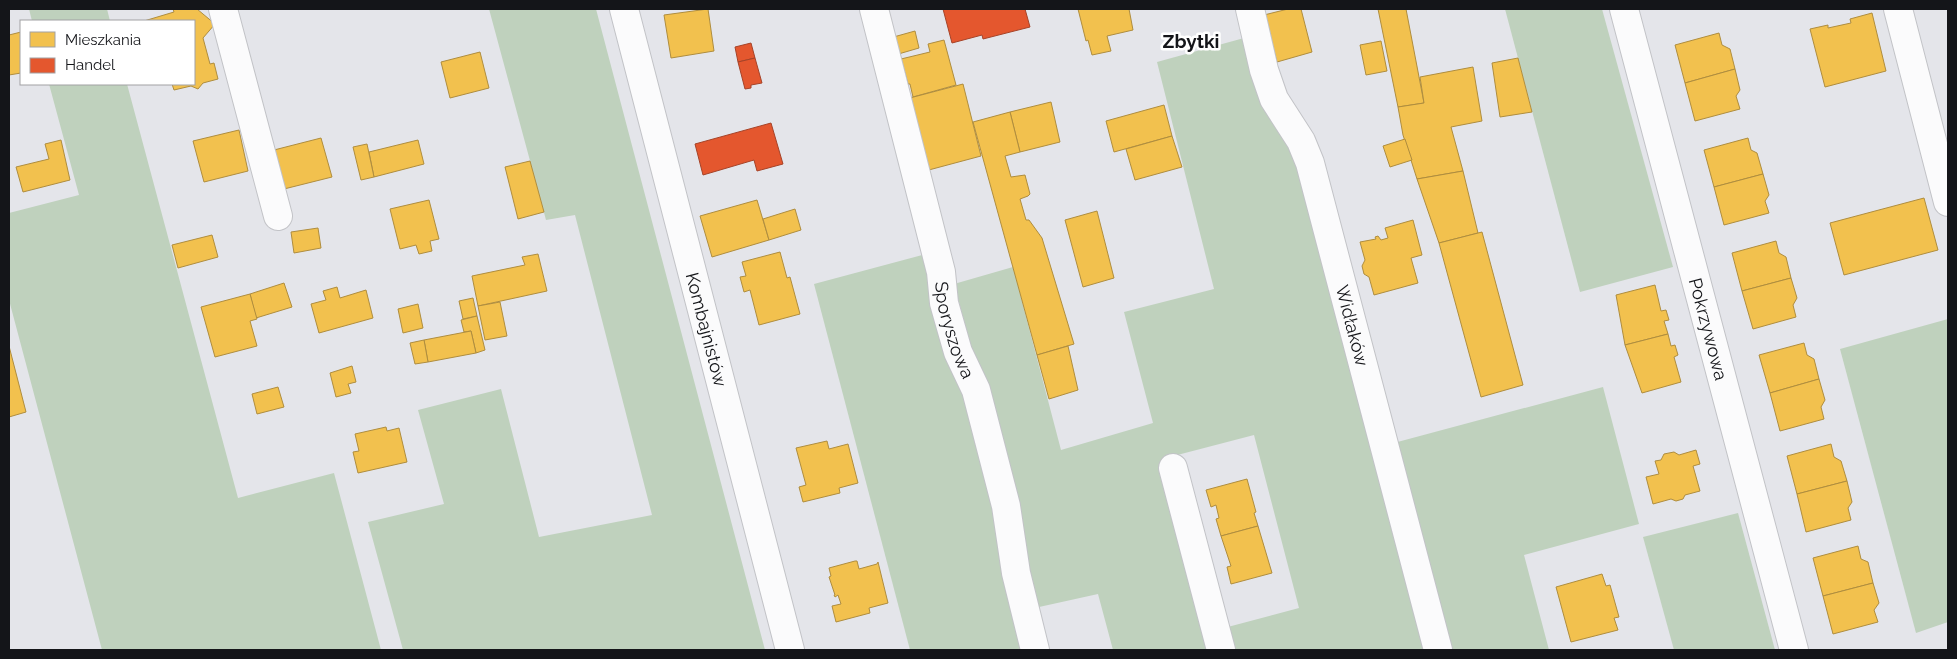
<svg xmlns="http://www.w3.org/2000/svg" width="1957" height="659" font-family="Raleway,sans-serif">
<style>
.green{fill:#bfd1bd}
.homes{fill:#f2c14e;stroke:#af8d3e}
.shops{fill:#e4572e;stroke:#a64328}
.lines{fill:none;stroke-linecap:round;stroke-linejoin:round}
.minor-casing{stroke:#c2c3c7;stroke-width:30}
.minor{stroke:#fbfbfc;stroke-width:28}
.labels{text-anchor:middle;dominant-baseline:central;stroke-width:5;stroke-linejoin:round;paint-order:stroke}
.street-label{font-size:18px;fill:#141519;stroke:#fff}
.neighbourhood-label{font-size:19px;font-weight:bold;fill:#141519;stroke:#fff}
</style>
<rect width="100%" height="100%" fill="#e4e5ea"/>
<g class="green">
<polygon points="29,9 107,9 110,21 32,21"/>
<polygon points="489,9 596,9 765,650 403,650 368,522 444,504 418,410 501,389 539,537 652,515 575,215 546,220"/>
<polygon points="1505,9 1602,9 1673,267 1580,292"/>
<polygon points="1244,38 1257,94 1292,146 1426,650 1229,650 1224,628 1299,608 1254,435 1162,459 1212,650 1113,650 1098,594 1030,609 1024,539 954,284 1013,267 1061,450 1153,423 1124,312 1214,289 1157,62"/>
<polygon points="49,84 127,84 238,498 334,473 381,650 102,650 9,300 9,213 79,195"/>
<polygon points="926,254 970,395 1026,650 910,650 814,284"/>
<polygon points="1948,319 1948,622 1916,633 1840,349"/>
<polygon points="1603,387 1639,524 1524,555 1549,650 1445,650 1390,444"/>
<polygon points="1738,513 1775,650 1674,650 1643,537"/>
</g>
<g class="homes">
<polygon points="173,9 197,9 215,24 203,38 210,64 214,63 218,79 203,83 198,89 191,86 174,90 172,84 194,84 194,21 144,21 174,12"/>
<polygon points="708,9 714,51 671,58 664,15"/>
<polygon points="1078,9 1129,9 1133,30 1107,36 1111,51 1092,55 1088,40 1086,41"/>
<polygon points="1288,9 1301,9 1312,52 1277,62 1264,15"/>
<polygon points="1378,9 1406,9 1424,103 1398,107"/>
<polygon points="1872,13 1886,71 1825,87 1810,29 1828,25 1828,28 1851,23 1850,19"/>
<polygon points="915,31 919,48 895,55 890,38"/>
<polygon points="21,32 21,73 9,75 9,35"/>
<polygon points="1719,33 1722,45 1730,49 1735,69 1685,83 1675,45"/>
<polygon points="944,40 956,85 913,97 910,84 908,84 901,59 930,52 928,44"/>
<polygon points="1381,41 1387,71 1366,75 1360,45"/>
<polygon points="480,52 489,88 450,98 441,62"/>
<polygon points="1518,58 1532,112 1500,117 1492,63"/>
<polygon points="1473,67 1482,121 1451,127 1463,171 1417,179 1403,135 1398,107 1424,103 1420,77"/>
<polygon points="1735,69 1740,90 1736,96 1740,109 1695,121 1685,83"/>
<polygon points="963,84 981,156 925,171 906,99"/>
<polygon points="1051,102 1060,142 1020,152 1010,112"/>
<polygon points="1164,105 1172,136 1114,152 1106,121"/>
<polygon points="1010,112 1020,152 1005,156 1011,177 1025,175 1030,194 1028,196 1020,199 1026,220 1029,220 1042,238 1074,344 1037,355 973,122"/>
<polygon points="239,130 248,171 204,182 193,141"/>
<polygon points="1172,136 1182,167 1135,180 1126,149"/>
<polygon points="321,138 332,177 284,189 274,150"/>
<polygon points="1748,138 1751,150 1757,153 1763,174 1714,187 1704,150"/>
<polygon points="1405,139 1412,160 1390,167 1383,146"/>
<polygon points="61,140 70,180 23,192 16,167 49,159 45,144"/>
<polygon points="418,140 424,164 374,177 369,152"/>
<polygon points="367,144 374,177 361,180 353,147"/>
<polygon points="530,161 544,212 518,219 505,167"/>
<polygon points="1463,171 1478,233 1439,243 1417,179"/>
<polygon points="1763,174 1769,195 1765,201 1769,213 1724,225 1714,187"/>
<polygon points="1924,198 1938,250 1844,275 1830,223"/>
<polygon points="429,200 439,239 430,241 432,251 419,254 416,245 400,249 390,209"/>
<polygon points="757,200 769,240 712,257 700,216"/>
<polygon points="795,209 801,230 769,240 763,219"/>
<polygon points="1097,211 1114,278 1083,287 1065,220"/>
<polygon points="1413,220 1422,255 1411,258 1418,283 1374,295 1369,277 1364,274 1362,266 1365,260 1360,242 1376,239 1375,237 1378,236 1381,240 1388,238 1385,228"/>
<polygon points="318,228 321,248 294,253 291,232"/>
<polygon points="1482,232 1523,385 1481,397 1439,243"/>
<polygon points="212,235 218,257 178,268 172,245"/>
<polygon points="1776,241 1779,253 1786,257 1791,278 1742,291 1732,253"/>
<polygon points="780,252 787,278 790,277 800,314 759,325 750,290 744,292 740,277 746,276 742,262"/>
<polygon points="538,254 547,291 478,306 472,276 525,265 522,257"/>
<polygon points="1791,278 1797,298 1793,305 1796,317 1753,329 1742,291"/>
<polygon points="284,283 292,307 256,318 250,294"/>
<polygon points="1655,285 1661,311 1666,310 1669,320 1664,321 1668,334 1625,345 1616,295"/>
<polygon points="337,287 340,298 366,290 373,318 319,333 311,304 326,300 323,291"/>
<polygon points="250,294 257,319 250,321 257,346 215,357 201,307"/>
<polygon points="473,298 477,316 463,319 459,301"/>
<polygon points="500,302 507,336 485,340 478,306"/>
<polygon points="418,304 423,328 403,333 398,309"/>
<polygon points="477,316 485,350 476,353 471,331 464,332 461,320"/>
<polygon points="471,331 476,353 428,362 424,340"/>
<polygon points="1668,334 1671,346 1675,345 1678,355 1674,357 1681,382 1642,393 1625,345"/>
<polygon points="424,340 428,362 415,364 410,343"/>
<polygon points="1804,343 1807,355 1814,359 1819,379 1770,393 1759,355"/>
<polygon points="9,346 26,412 9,417"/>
<polygon points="1068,346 1078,390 1049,399 1037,355"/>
<polygon points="352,366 356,382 348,384 351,393 336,397 330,373"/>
<polygon points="1819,379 1825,400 1821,407 1824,419 1780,431 1770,393"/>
<polygon points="278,387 284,407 257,414 252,394"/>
<polygon points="386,427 387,431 399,428 407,462 358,473 353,452 359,451 355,434"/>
<polygon points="827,441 829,449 848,444 858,483 839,488 840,493 803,502 799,487 806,485 796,448"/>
<polygon points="1831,444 1834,457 1841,461 1847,481 1797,494 1787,456"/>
<polygon points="1696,450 1700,464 1693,466 1700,491 1685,495 1683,499 1676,501 1671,499 1653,504 1646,477 1659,474 1655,461 1661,460 1664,454 1674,452 1679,455"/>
<polygon points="1247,479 1256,512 1254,513 1258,526 1221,536 1216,519 1219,518 1216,505 1211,507 1206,490"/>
<polygon points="1847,481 1852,502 1848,508 1851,520 1806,532 1797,494"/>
<polygon points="1258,526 1272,573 1231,584 1227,567 1231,566 1221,536"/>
<polygon points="1858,546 1861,559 1868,562 1873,583 1823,596 1813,558"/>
<polygon points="855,561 857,561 859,569 877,564 878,562 888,603 869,608 870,613 836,622 832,606 841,604 838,595 835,597 834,595 835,595 829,577 831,576 829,568"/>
<polygon points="1602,574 1606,586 1610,585 1619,617 1614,618 1618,630 1571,642 1556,587"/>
<polygon points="1873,583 1879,603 1874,610 1878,622 1833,634 1823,596"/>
</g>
<g class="shops">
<polygon points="943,9 1025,9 1030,27 983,39 982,35 952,43"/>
<polygon points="751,43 755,58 738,62 735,47"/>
<polygon points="755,58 762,83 751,85 751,88 745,89 738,62"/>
<polygon points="771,123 783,164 757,171 754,160 703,175 695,144"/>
</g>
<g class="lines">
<defs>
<g id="minor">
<polyline points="223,9 278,216"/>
<path id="s1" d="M 624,9 L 790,650"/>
<path id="s2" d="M 874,9 L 941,272 L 944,303 L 958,352 L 976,390 L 1006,506 L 1016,573 L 1035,650"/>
<path id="s3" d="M 1250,9 L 1264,70 L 1274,99 L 1301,141 L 1310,163 L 1438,650"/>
<path id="s4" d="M 1624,9 L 1794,650"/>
<polyline points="1898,9 1948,202"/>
<polyline points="1173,468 1221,650"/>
</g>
</defs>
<use href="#minor" class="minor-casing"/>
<use href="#minor" class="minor"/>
</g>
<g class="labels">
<g class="street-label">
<text stroke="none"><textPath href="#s3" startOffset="335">Widłaków</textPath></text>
<text stroke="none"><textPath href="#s2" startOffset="331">Sporyszowa</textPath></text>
<text stroke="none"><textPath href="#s1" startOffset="331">Kombajnistów</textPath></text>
<text stroke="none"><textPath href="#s4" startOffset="331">Pokrzywowa</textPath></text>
</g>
<g class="neighbourhood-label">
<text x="1191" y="41">Zbytki</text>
</g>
</g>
<rect width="1957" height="659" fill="none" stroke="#141519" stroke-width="20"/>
<rect x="20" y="20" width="175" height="65" fill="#ffffff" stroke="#a1a1a3"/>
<rect x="30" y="32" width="25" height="15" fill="#f2c14e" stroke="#a1a1a3"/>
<text x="65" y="45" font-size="15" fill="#141519">Mieszkania</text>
<rect x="30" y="58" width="25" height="15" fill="#e4572e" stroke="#a1a1a3"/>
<text x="65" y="70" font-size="15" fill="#141519">Handel</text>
</svg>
